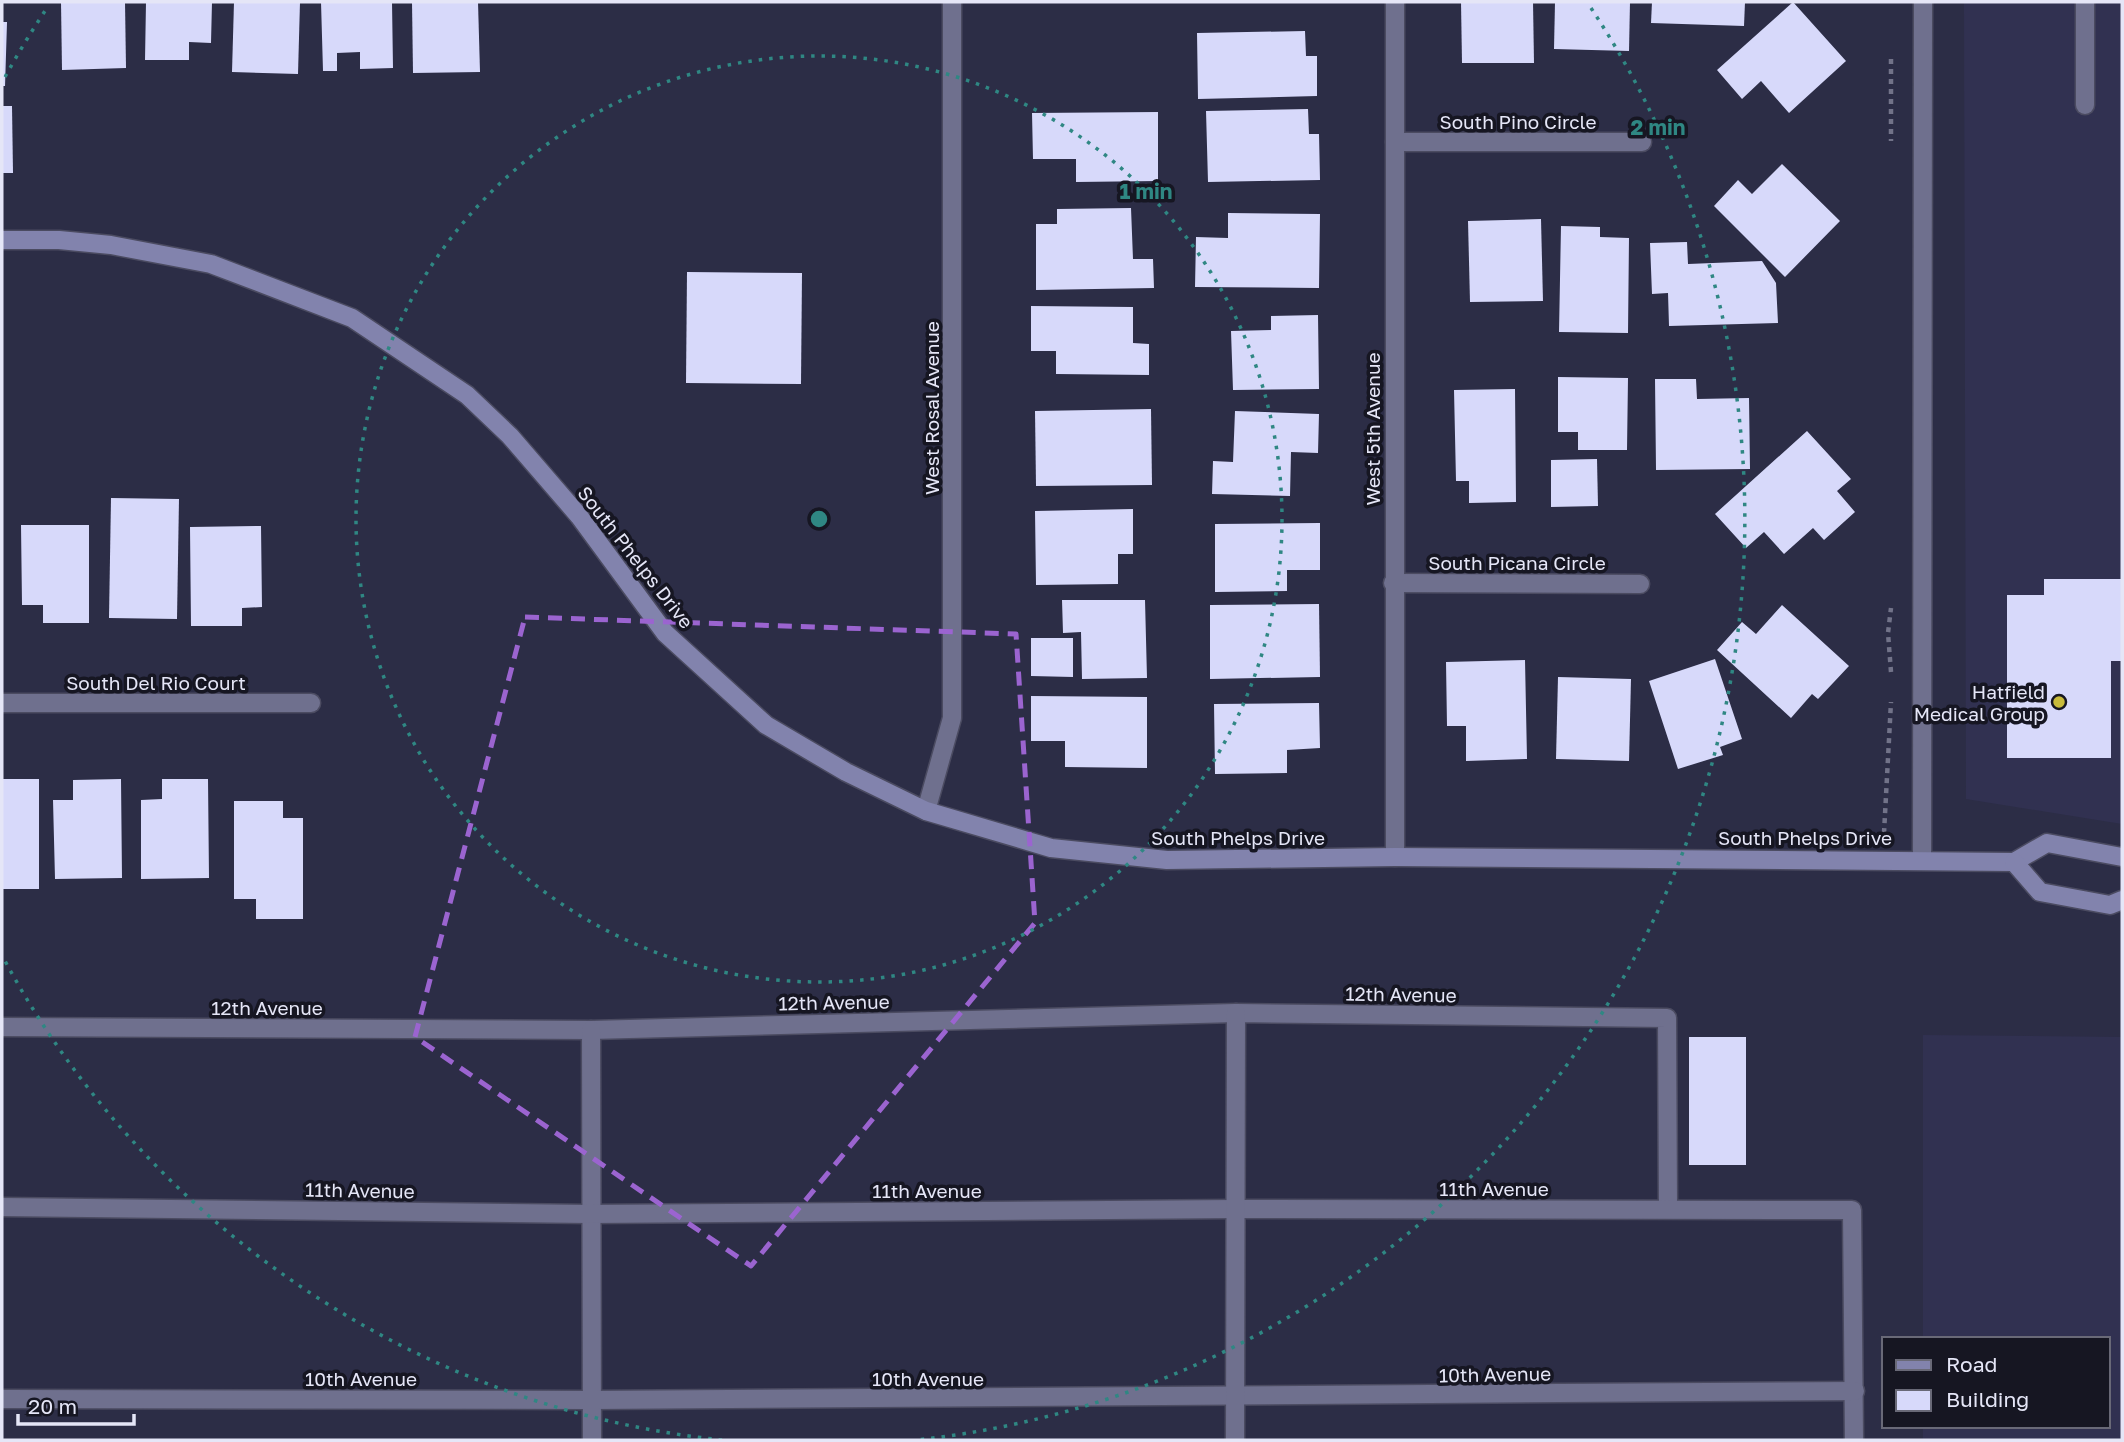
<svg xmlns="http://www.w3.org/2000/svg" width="2124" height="1442" font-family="'Golos Text',sans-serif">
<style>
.built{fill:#313151}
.building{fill:#d7d9fa}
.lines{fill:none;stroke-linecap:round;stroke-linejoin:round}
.lane-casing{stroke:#4b4b61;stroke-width:21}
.street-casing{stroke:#4b4b61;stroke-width:21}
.secondary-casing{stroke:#4b4b61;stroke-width:21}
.path{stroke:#727389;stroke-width:4.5;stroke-dasharray:5 5;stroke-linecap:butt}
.lane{stroke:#6f708e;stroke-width:18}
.street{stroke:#6f708e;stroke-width:18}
.secondary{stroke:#8283ad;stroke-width:18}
.marked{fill:none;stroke:#9b64d0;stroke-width:5;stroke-dasharray:14 9;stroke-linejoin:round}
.ring{fill:none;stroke:#2f8783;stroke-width:3.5;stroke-dasharray:3.5 7}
.poi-dot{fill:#c8bb3b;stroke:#161622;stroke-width:2.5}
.labels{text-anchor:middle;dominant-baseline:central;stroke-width:7;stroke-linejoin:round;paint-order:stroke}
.street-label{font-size:19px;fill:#e5e6f7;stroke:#161622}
.poi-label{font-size:19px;fill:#e5e6f7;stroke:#161622;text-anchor:end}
.centre{fill:#2f8783;stroke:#161622;stroke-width:3.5}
.ring-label{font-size:21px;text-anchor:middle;font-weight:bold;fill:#2f8783;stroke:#161622;stroke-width:7;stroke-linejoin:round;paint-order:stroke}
</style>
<rect width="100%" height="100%" fill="#2c2d46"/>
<g class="built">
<polygon points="1964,2 2122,2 2122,824 1966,799"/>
<polygon points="1923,1035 2122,1037 2122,1440 1923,1440 1923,1426 2108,1426 2108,1339 1923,1339"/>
</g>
<g class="building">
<polygon points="61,2 125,2 126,68 62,70"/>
<polygon points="146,2 212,2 211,43 189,42 189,60 145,60"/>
<polygon points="234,2 300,2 298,74 232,72"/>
<polygon points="321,2 392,2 393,68 360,69 360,52 337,53 337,71 323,71"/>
<polygon points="412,2 478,2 480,72 413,73"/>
<polygon points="1461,2 1533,2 1534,63 1462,63"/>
<polygon points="1555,2 1630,2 1629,51 1554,49"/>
<polygon points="1652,2 1745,2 1744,26 1651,23"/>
<polygon points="1793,2 1846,61 1789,113 1761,81 1742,99 1717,70"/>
<polygon points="2,22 7,22 5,86 2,86"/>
<polygon points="1305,31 1306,56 1317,56 1317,96 1198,99 1197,33"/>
<polygon points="2,106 12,106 13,173 2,173"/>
<polygon points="1308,109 1309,134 1319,134 1320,180 1208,182 1206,111"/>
<polygon points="1158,112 1158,181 1076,182 1076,159 1033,159 1032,113"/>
<polygon points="1782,164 1840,221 1785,277 1714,206 1738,180 1752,194"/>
<polygon points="1131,208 1133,259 1153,259 1154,288 1036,290 1036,224 1057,224 1057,209"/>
<polygon points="1228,213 1320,214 1319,288 1195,287 1196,237 1228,238"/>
<polygon points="1541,219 1543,301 1470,302 1468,221"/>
<polygon points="1561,226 1600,227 1600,237 1629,238 1628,333 1559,332"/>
<polygon points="1687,242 1688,264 1762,261 1776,283 1778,323 1669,326 1668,293 1652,294 1650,243"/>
<polygon points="687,272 802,273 801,384 686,383"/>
<polygon points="1031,306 1133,307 1133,343 1149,344 1149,375 1056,374 1056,351 1031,351"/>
<polygon points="1318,315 1319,389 1233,390 1231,331 1271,330 1271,316"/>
<polygon points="1558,377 1628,378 1627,450 1578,450 1578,432 1558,432"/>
<polygon points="1655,379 1696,379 1697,399 1749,398 1750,469 1656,470"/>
<polygon points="1515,389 1516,502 1469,503 1469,481 1456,481 1454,390"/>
<polygon points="1151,409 1152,485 1036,486 1035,411"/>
<polygon points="1235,411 1319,414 1318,453 1291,452 1290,496 1212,494 1213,461 1233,462"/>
<polygon points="1807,431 1851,479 1837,491 1855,512 1824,540 1813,528 1784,554 1764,532 1746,548 1715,514"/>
<polygon points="1597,459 1598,506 1551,507 1551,460"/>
<polygon points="111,498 179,499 177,619 109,618"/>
<polygon points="1133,509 1133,554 1118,554 1118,584 1036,585 1035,511"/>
<polygon points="1320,523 1320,570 1287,570 1287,591 1215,592 1215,524"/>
<polygon points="21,525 89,525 89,623 43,623 43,605 22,605"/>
<polygon points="261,526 262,607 242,608 242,626 191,626 190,527"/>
<polygon points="2044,579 2122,579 2122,661 2111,661 2111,758 2007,758 2007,595 2044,595"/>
<polygon points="1062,600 1145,600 1147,678 1082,679 1081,632 1063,633"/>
<polygon points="1319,604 1320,677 1210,679 1210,605"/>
<polygon points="1782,605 1849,666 1818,699 1812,694 1791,718 1717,650 1742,622 1756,634"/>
<polygon points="1031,638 1073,638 1073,677 1031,676"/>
<polygon points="1715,659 1742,739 1720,747 1723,755 1678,769 1649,681"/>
<polygon points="1525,660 1527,759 1466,761 1466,726 1447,726 1446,662"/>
<polygon points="1558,677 1631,679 1629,761 1556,759"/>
<polygon points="1031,696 1147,697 1147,768 1065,767 1065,741 1031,741"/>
<polygon points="1319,703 1320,748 1287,750 1287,773 1215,774 1214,704"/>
<rect x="2" y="779" width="37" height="110"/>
<polygon points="121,779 122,878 55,879 53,800 73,800 73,780"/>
<polygon points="162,779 208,779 209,878 141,879 141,800 162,799"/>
<polygon points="234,801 283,801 283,818 303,818 303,919 256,919 256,899 234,899"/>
<rect x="1689" y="1037" width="57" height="128"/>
</g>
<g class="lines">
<defs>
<g id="lane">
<polyline points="2085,2 2085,105"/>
<polyline points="1922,859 1923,2"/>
<polyline points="2,1027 591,1030 1236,1013 1667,1018 1668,1209"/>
<polyline points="591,1030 592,1440"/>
<polyline points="2,1207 589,1214 1235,1209 1852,1210 1854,1440"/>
<polyline points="2,1399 592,1400 1855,1391"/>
<polyline points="1235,1440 1236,1013"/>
</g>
<g id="street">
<polyline points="1395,142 1642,142"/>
<polyline points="1393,583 1640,584"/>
<polyline points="2,703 311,703"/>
<polyline points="926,811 952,718 952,2"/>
<polyline points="1395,857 1395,2"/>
</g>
<g id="secondary">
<polyline points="2,240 59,240 111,245 211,264 352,318 467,395 510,436 579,516 665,633 766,725 846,772 926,811 1051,848 1167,860 1395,857 2014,862 2047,843 2122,857"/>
<polyline points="2014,862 2040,892 2110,905 2122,900"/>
</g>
</defs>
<use href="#lane" class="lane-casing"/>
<use href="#street" class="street-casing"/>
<use href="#secondary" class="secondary-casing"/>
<g class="path">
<polyline points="1891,59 1891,141"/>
<polyline points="1891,672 1888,633 1891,608"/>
<polyline points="1884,833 1891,702"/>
</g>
<use href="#lane" class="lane"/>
<use href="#street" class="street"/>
<use href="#secondary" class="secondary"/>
</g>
<path class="marked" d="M 525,617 L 1016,634 L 1035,923 L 751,1266 L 415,1037 Z"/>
<g class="ring">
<circle cx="819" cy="519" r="463"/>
<path d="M722 1440A926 926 0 0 1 5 961M5 77A926 926 0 0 1 47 8M1591 8A926 926 0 0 1 916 1440"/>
</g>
<circle class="poi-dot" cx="2059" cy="702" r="7"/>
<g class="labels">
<g class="street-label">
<text x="1518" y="121">South Pino Circle</text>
<text transform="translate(931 408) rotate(-90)">West Rosal Avenue</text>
<text transform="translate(1372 429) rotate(-90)">West 5th Avenue</text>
<text transform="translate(636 557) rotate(52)">South Phelps Drive</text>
<text x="1517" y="562">South Picana Circle</text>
<text x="156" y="682">South Del Rio Court</text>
<text x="1238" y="837">South Phelps Drive</text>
<text x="1805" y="837">South Phelps Drive</text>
<text transform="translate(1401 994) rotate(1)">12th Avenue</text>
<text transform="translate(834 1002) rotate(-1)">12th Avenue</text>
<text x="267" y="1007">12th Avenue</text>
<text x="1494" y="1188">11th Avenue</text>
<text transform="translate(360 1190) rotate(1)">11th Avenue</text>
<text x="927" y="1190">11th Avenue</text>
<text transform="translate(1495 1374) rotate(-1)">10th Avenue</text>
<text x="361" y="1378">10th Avenue</text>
<text x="928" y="1378">10th Avenue</text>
</g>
<g class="poi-label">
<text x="2045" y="691">Hatfield<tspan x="2045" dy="22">Medical Group</tspan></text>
</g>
</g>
<circle cx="819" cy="519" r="10" class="centre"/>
<g class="ring-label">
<text x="1658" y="135">2 min</text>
<text x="1146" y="199">1 min</text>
</g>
<rect width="2124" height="1442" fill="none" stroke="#e5e6f7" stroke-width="7"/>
<rect x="1882" y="1337" width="228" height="91" fill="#161622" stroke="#696977" stroke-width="2"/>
<rect x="1896" y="1360" width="35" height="10" fill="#8283ad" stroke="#696977" stroke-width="2"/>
<text x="1946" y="1372" font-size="21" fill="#e5e6f7">Road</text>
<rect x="1896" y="1390" width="35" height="21" fill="#d7d9fa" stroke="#696977" stroke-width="2"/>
<text x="1946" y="1407" font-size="21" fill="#e5e6f7">Building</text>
<path d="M18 1414v10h116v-10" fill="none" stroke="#e5e6f7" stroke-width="3.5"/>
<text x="28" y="1414" font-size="21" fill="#e5e6f7" stroke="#161622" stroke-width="5" paint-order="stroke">20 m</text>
</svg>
